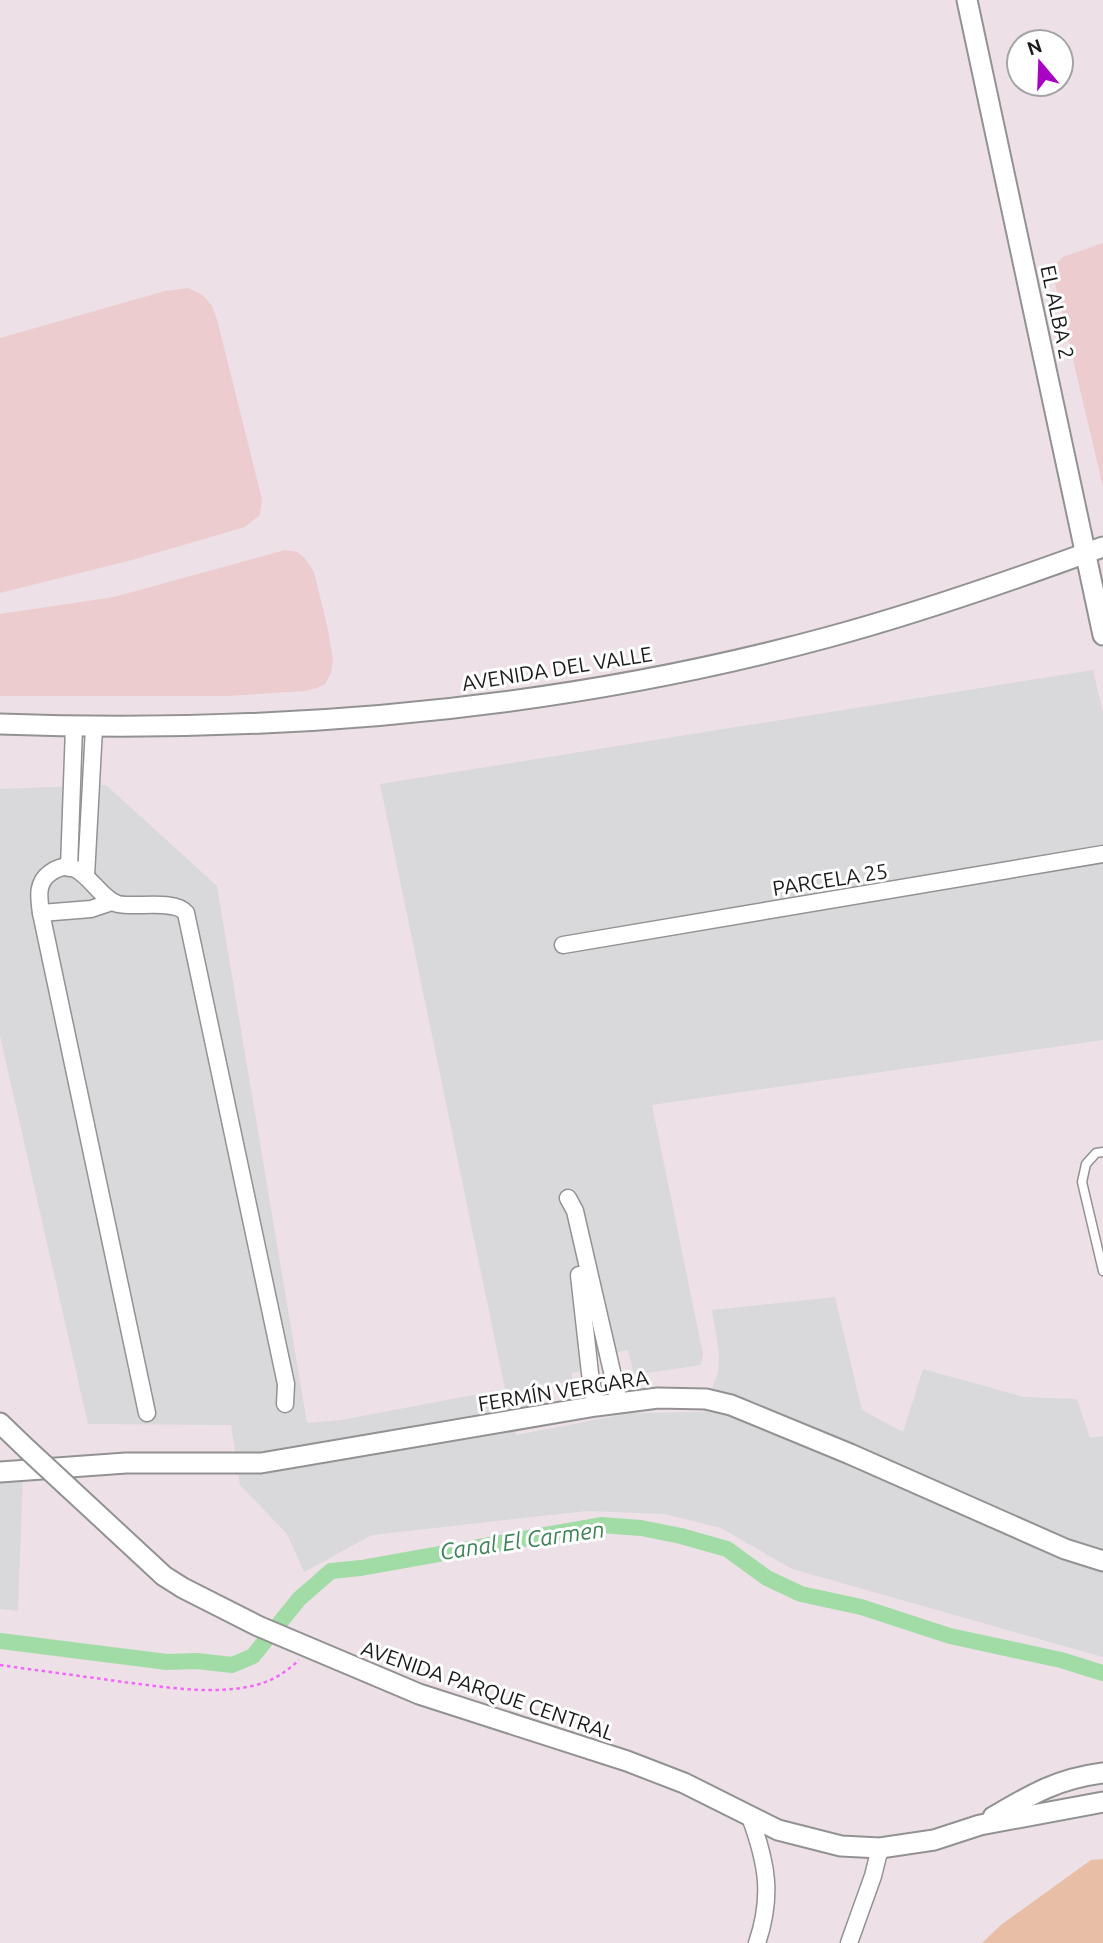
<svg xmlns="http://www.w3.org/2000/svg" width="1103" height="1943" font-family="Ubuntu,sans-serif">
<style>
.residential{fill:#d9d8da}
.farmland{fill:#ecccce}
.grass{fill:#e8bfa6}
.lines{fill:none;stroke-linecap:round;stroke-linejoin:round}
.canal{stroke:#a1dba6;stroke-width:16}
.service-casing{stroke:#929292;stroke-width:11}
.minor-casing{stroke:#929292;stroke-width:19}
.tertiary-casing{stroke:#929292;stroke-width:23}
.path{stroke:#f367f8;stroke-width:2.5;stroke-dasharray:3.5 3.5;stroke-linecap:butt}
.service{stroke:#fff;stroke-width:8}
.minor{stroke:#fff;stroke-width:16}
.tertiary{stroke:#fff;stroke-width:19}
.tertiary-bridge-casing{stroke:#929292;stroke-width:23;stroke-linecap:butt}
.tertiary-bridge{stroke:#fff;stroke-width:19}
.labels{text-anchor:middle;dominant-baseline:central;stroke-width:6;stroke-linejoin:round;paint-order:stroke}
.street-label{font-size:21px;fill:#1b1b1b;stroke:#fff}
.water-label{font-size:23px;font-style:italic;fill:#3c8355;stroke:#fff}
</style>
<rect width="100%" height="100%" fill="#ede1e7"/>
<g class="residential">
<polygon points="1093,670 1103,712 1103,1040 652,1105 703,1354 701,1365 634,1375 628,1350 581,1360 581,1371 572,1373 572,1381 532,1386 535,1405 510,1410 516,1435 631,1413 703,1412 718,1372 719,1353 712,1310 835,1297 862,1410 903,1432 923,1369 1024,1397 1077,1399 1090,1438 1103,1436 1103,1657 792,1569 721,1528 664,1514 587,1511 372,1535 304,1572 287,1534 240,1485 231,1425 88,1424 0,1036 0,789 106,785 217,886 307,1423 341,1420 505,1389 380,784"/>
<polygon points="0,1460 23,1475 18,1611 0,1609"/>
</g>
<g class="farmland">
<polygon points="1103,243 1103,487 1053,275 1053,267 1063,257"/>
<polygon points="188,288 203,295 212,306 218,323 262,499 260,515 245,527 132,560 0,593 0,338 165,291"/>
<polygon points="285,550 297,552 305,558 314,572 328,630 333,660 331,673 325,684 317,688 305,691 227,696 0,696 0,614 114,597"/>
</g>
<polygon class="grass" points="1103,1859 1103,1943 982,1943 1002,1924 1091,1860"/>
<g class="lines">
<polyline class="canal" points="0,1641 167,1662 197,1661 232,1665 253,1656 299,1599 331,1571 361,1568 601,1525 641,1528 681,1536 727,1549 767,1578 801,1594 861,1607 950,1636 1061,1660 1103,1673"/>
<defs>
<polyline id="service" points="1103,1152 1096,1153 1086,1164 1082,1182 1103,1271"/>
<g id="minor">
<polyline points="69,868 74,727"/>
<polyline points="86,876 94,728"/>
<polyline points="41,913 91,909 112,902"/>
<polyline points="563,945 1103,854"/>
<polyline points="568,1198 575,1211 619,1402"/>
<polyline points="579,1275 590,1373 596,1406"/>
<path d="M 147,1413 L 41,913 C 39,898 36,883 50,873 C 81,850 95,898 118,904 C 136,908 175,899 186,913 L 286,1384 L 285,1404"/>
<path d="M 750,1817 C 767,1863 773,1896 757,1943"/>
<polyline points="849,1943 873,1876 880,1848"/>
</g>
<g id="tertiary">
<polyline points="967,0 1103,635"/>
<path d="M 0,724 C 277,734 561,710 829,637 C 922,612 1013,580 1103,547"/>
<polyline points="0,1423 27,1449"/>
<polyline points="0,1472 126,1463 261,1463 596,1406 658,1398 706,1399 731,1405 850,1454 1065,1549 1103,1561"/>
<polyline points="68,1487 164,1576 183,1588 258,1626 419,1694 627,1761 684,1783 778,1830 841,1846 880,1848 934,1840 980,1825 1103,1802"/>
<path d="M 993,1817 C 1032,1794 1057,1779 1103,1773"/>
</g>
</defs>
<use href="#service" class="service-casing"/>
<use href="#minor" class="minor-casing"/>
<use href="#tertiary" class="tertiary-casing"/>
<path class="path" d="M 0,1665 C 41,1671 82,1676 123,1682 C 165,1687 211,1695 252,1686 C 271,1682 285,1673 299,1660"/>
<use href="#service" class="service"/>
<use href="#minor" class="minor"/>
<use href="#tertiary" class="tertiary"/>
<defs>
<polyline id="tertiary-bridge" points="27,1449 68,1487"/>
</defs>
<use href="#tertiary-bridge" class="tertiary-bridge-casing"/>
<use href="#tertiary-bridge" class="tertiary-bridge"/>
</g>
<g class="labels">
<g class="street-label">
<text transform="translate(1058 312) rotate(78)">EL ALBA 2</text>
<text transform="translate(557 668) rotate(-9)">AVENIDA DEL VALLE</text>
<text transform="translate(830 879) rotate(-9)">PARCELA 25</text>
<text transform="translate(563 1390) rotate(-9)">FERMÍN VERGARA</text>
<text transform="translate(488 1690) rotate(19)">AVENIDA PARQUE CENTRAL</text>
</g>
<g class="water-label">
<text transform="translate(522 1540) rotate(-8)">Canal El Carmen</text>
</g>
</g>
<g transform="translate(1040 63) rotate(341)"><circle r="33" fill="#ffffff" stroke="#a4a4a4" stroke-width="2"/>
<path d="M0-5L12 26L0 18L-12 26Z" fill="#aa02c5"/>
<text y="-10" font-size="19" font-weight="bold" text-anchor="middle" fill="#1b1b1b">N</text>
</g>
</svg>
